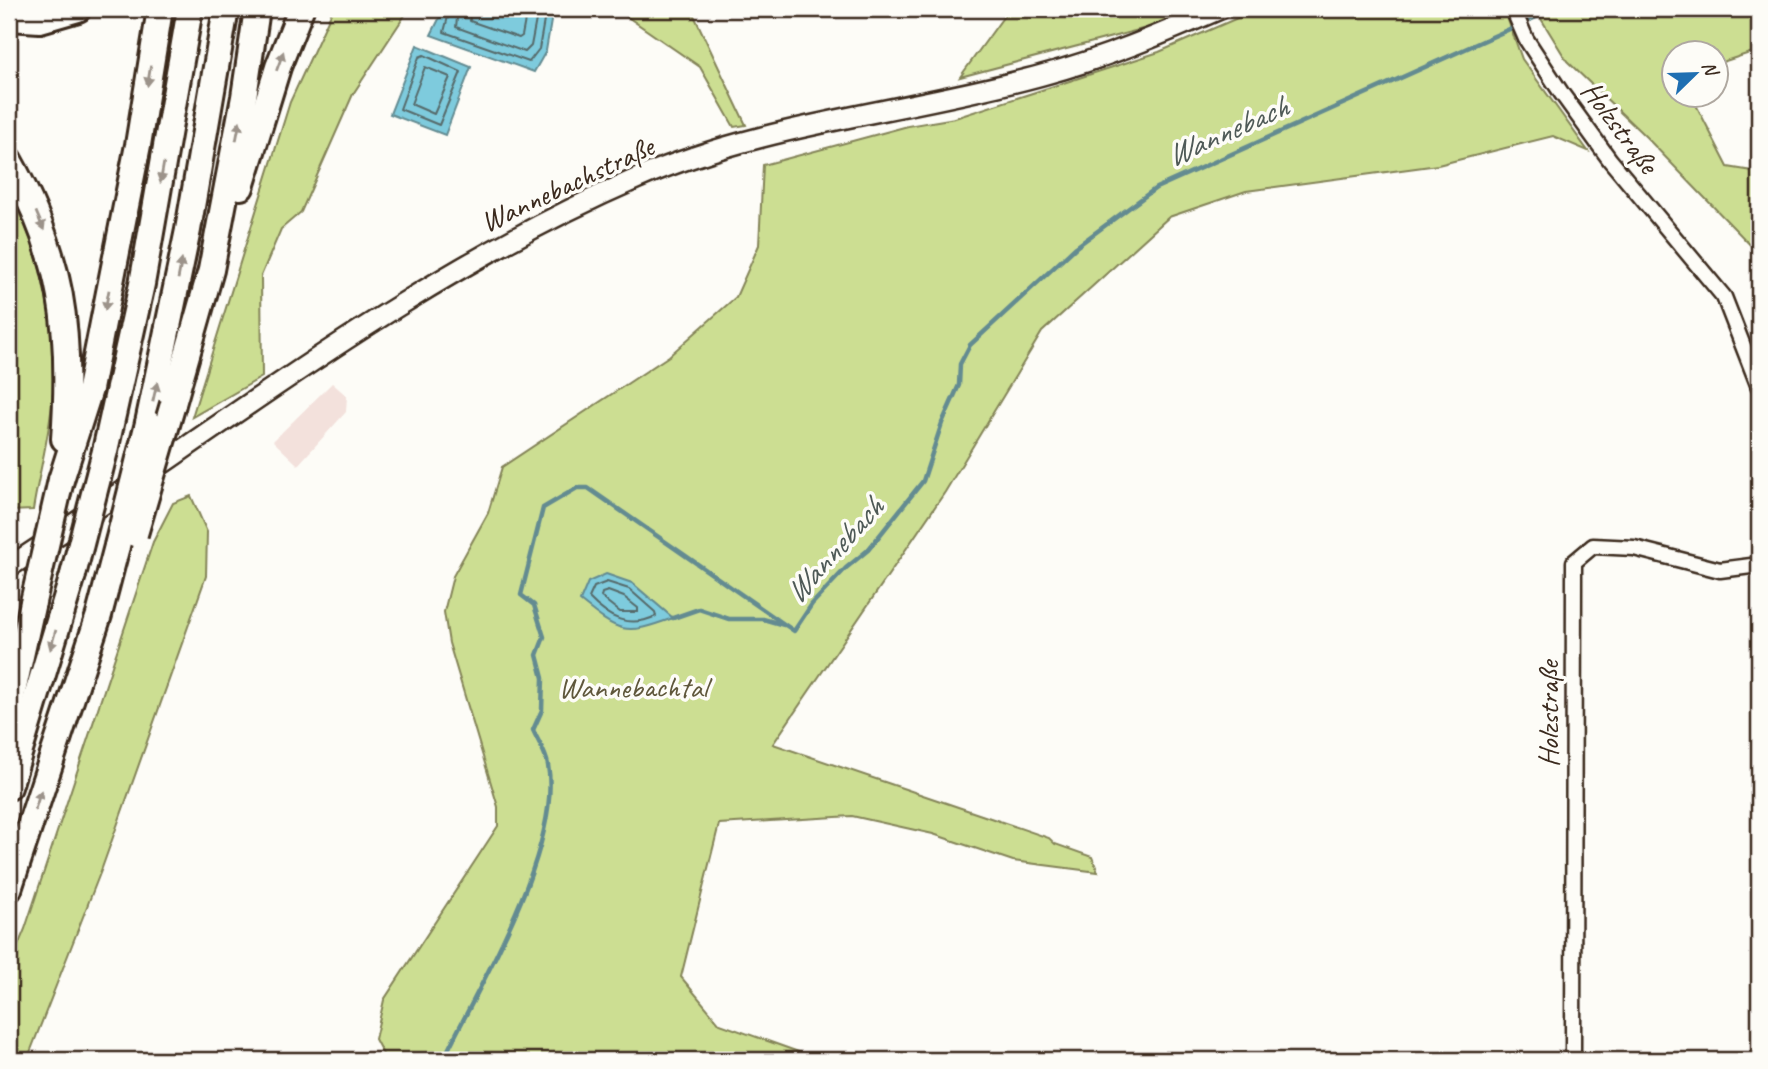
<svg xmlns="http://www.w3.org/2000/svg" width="1768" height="1069" font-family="Caveat,sans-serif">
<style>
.built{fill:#f3e1dc}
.green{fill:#ccde92;stroke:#848458;stroke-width:2}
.water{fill:#7ecbdd;stroke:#638b91;stroke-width:2}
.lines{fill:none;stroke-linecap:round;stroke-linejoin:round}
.shore{stroke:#566a6a;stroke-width:2}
.stream{stroke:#638b91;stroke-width:4.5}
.minor-casing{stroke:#3b2a1e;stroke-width:19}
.secondary-casing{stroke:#3b2a1e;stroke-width:24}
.motorway-casing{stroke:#3b2a1e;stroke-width:30}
.minor{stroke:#fdfcf7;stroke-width:14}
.secondary{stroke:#fdfcf7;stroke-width:19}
.motorway{stroke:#fdfcf7;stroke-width:24}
.motorway-bridge-casing{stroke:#3b2a1e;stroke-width:30;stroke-linecap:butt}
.motorway-bridge{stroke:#fdfcf7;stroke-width:24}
.oneway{fill:#9c938a}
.labels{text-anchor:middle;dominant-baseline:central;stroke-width:7;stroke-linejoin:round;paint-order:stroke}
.street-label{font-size:30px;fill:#3b2a1e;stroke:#fdfcf7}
.park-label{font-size:30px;fill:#5f573b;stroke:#fdfcf7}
.water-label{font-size:32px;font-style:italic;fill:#4f5a57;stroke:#fdfcf7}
</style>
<rect width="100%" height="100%" fill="#fdfcf7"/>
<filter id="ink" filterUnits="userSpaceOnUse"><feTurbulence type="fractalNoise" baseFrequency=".0143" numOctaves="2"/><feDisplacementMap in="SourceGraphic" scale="14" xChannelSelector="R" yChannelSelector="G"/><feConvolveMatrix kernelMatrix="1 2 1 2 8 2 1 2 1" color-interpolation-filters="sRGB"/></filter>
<g filter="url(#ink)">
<polygon class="built" points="332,383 347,396 346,412 298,465 273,441"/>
<g class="green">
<polygon points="333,9 409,9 353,94 301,212 281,229 261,276 262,377 192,417 290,102"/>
<polygon points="616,9 691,9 746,125 734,127 700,67"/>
<polygon points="1009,9 1187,9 1150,27 960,77"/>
<polygon points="1258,9 1504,9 1522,59 1588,151 1553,136 1438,165 1246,191 1169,217 1042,332 945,492 773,744 1049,838 1055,844 1092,857 1098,872 1013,861 933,834 852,816 719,824 681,977 720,1024 821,1060 386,1060 375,1039 384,1000 498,826 498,807 449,643 444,612 453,576 488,513 502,467 669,356 736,297 759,245 763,165 908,126 955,118 1159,52"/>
<polygon points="1535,9 1759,9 1759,50 1716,64 1716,52 1674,52 1674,94 1691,95 1728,167 1759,172 1759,254 1646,137 1567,61"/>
<path d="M 9,194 C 43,252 56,326 53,392 C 51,431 39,471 33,510 L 9,511 L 9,401 L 14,351 L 9,307 Z"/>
<polygon points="191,496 207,532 206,576 102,868 27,1060 9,1060 9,967 25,929 153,542 173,503"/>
</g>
<g class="water">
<polygon points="444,9 553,9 546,51 534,72 431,35"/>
<polygon points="417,45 471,67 445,135 390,114"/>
<path d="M 606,574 L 632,583 L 673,618 C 624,636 620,633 580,601 L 588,582 Z"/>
</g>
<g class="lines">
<g class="shore">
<polyline points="450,9 444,32 529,62 539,49 546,9"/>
<polyline points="458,9 456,27 525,52 531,46 538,9"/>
<polyline points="469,9 470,21 519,38 522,36 527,9"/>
<polygon points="424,55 461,72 439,125 400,109 419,57"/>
<polygon points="425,67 450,77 434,114 411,104"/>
<path d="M 607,582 L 629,589 L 655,612 L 656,616 C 629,629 608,618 589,598 L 594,587 Z"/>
<polygon points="608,591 624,597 638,608 638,612 620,612 601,597 602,593"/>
</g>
<g class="stream">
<polyline points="673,618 699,609 729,619 763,619 784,625"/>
<path d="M 447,1060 L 448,1050 C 484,977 562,846 548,765 C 546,753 538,741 533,730 L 542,710 L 543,678 L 537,655 L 544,637 L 534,605 L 521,595 L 543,508 L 577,488 L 588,488 L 794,631 L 812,604 L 846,568 L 868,550 L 923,481 L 942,423 L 959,385 L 960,364 L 970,345 L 1076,247 L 1156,188 L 1554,9"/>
</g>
<defs>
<g id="minor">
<polyline points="1513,9 1526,39 1562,94 1610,160 1724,297 1759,387"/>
<polyline points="1573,1060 1574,562 1593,546 1634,548 1720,570 1759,565"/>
</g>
<path id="secondary" d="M 9,567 C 214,434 410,277 636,179 C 765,123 908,112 1042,75 C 1103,59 1162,34 1220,9"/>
<g id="motorway">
<polyline points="9,18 40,20 78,9"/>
<path d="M 9,160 C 63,256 72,330 64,439"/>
<polyline points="241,187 278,67 301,9"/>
<polyline points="173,404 211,270 244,97 257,9"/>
<polyline points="148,423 188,230 226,9"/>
<polyline points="105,451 142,284 190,9"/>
<polyline points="61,480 90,389 138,145 160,9"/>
<polyline points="9,710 33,602"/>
<polyline points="9,787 73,575"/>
<polyline points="9,889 99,615 117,546"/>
</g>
</defs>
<use href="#minor" class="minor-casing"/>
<use href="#secondary" class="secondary-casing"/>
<use href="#motorway" class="motorway-casing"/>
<use href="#minor" class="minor"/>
<use href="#secondary" class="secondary"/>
<use href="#motorway" class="motorway"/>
<defs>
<g id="motorway-bridge">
<polyline points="135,534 173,404"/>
<polyline points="117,546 148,423"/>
<polyline points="73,575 105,451"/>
<polyline points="33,602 61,480"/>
</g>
</defs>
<use href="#motorway-bridge" class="motorway-bridge-casing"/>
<use href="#motorway-bridge" class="motorway-bridge"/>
</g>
<defs><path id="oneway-solid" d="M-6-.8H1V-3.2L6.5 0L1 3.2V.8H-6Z" transform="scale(1.75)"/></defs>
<g class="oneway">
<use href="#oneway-solid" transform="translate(280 61) rotate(-70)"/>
<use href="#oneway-solid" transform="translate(149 76) rotate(99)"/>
<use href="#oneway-solid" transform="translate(238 131) rotate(-79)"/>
<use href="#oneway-solid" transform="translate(162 173) rotate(100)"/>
<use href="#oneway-solid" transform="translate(40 221) rotate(67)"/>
<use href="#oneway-solid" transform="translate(180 269) rotate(-79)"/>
<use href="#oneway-solid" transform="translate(107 300) rotate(101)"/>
<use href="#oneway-solid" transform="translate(155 392) rotate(-77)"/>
<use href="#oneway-solid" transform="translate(53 640) rotate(106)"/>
<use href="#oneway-solid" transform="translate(38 800) rotate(-72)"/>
</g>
</g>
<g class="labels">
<g class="street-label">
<text transform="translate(1620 127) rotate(53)">Holzstraße</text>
<text transform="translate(567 184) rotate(-25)">Wannebachstraße</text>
<text transform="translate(1548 714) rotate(-90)">Holzstraße</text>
</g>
<g class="park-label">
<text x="633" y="687">Wannebachtal</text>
</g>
<g class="water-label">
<text transform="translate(1227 131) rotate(-24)">Wannebach</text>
<text transform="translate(834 550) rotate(-48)">Wannebach</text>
</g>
</g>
<rect width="1768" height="1069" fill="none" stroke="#fdfcf7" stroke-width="35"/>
<rect x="18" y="18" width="1733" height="1034" fill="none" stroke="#3b2a1e" stroke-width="2.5" filter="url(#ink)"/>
<g transform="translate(1695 74) rotate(67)"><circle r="33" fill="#fdfcf7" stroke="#afa8a0" stroke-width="2"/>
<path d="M0-5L12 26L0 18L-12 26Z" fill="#1f6fb2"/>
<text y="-10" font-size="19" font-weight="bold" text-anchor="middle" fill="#3b2a1e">N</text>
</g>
</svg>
